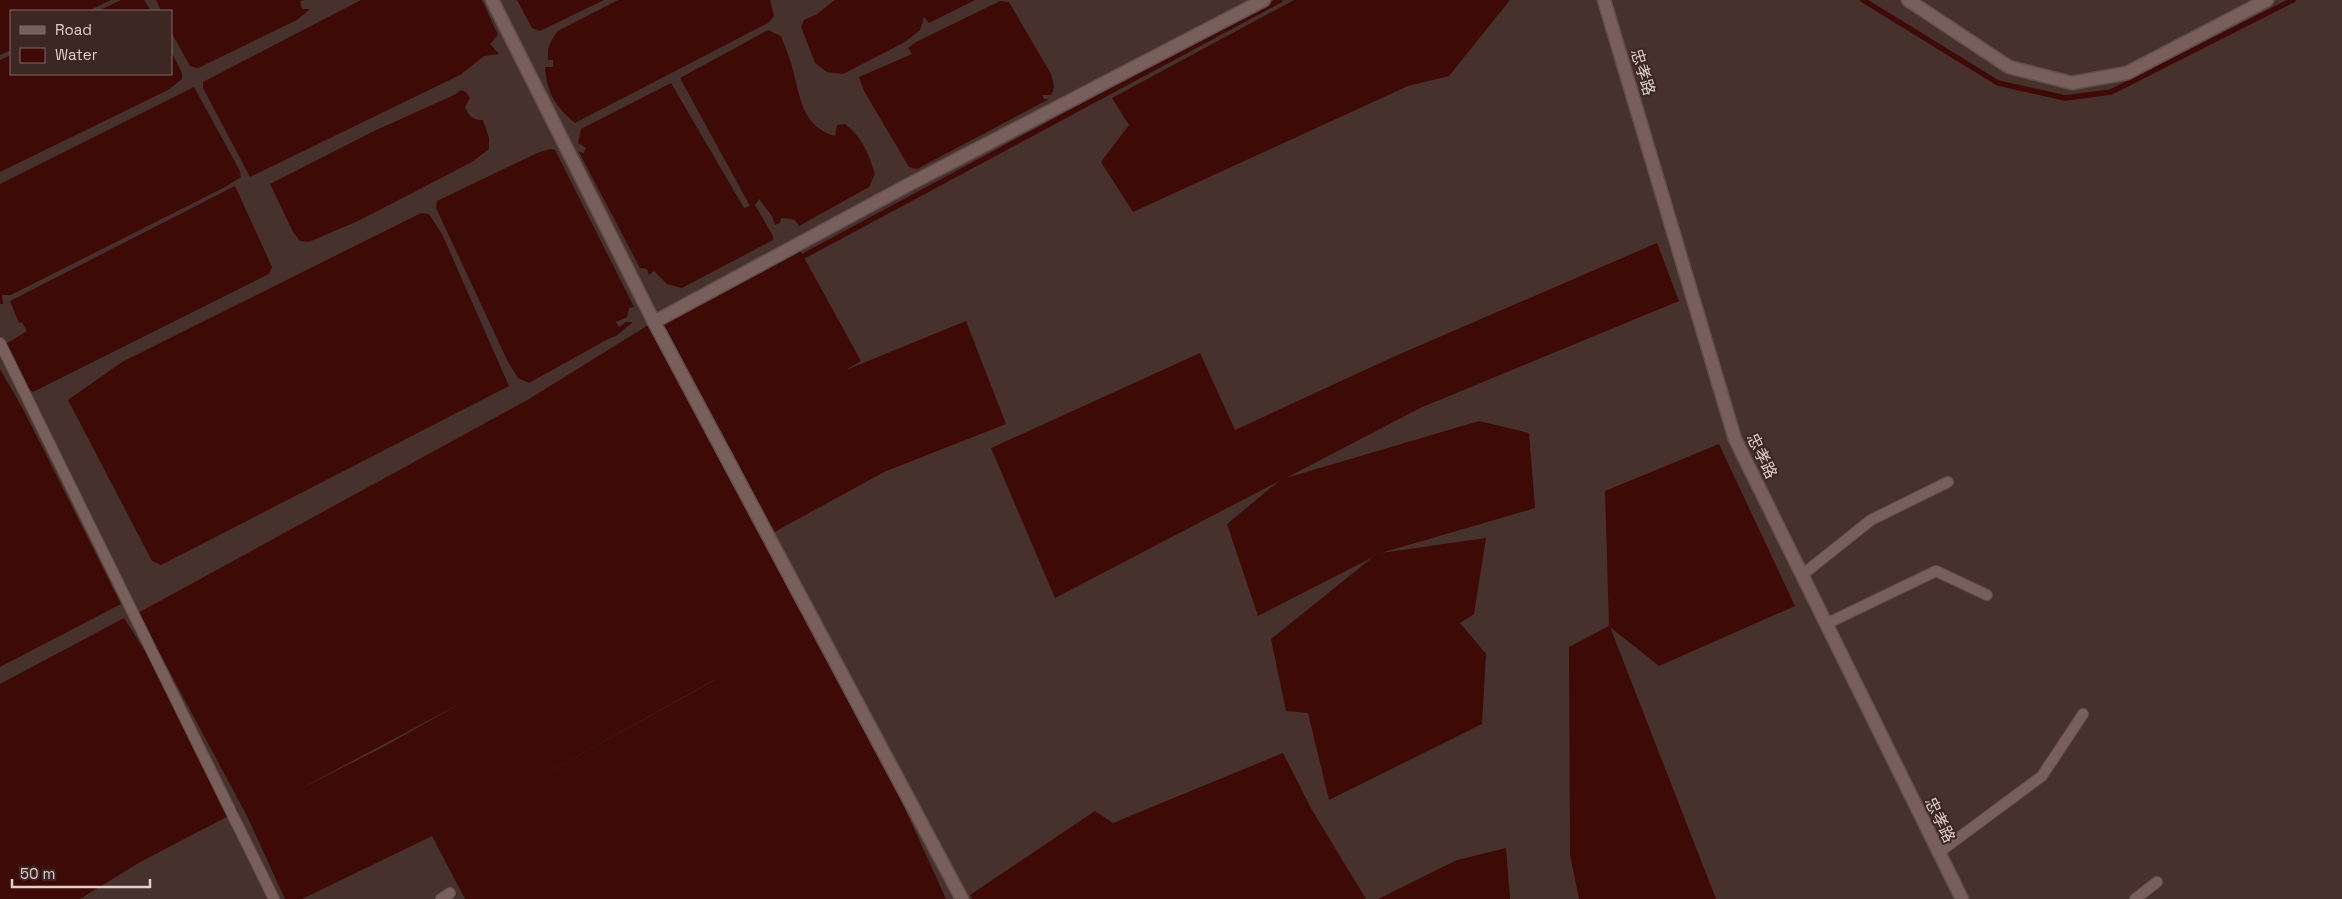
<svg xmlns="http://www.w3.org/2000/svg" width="2342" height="899" font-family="'Space Grotesk','Noto Sans TC',sans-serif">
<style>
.water{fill:#3e0a06;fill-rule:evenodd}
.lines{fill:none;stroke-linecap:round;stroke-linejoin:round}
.stream{stroke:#3e0a06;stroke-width:5.5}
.service-casing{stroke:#624f4c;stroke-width:12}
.minor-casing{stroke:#624f4c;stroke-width:15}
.tertiary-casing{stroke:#624f4c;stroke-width:15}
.service{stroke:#785f5b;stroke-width:10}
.minor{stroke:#785f5b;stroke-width:12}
.tertiary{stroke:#785f5b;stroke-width:12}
.labels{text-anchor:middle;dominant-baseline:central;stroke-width:4;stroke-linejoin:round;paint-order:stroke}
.street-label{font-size:16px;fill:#dfd0cd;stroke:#3c2723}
</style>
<rect width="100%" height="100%" fill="#47312d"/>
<g class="water">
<polygon points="0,0 111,0 88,11 11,11 11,50 0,55"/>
<polygon points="121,0 144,0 151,11 98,11"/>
<polygon points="156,0 304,0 300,1 302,9 310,9 297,20 198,68 190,66 171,32 171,11 161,11"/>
<polygon points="361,0 482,0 498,35 490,44 499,54 484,56 460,75 250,177 203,88 203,82"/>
<polygon points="517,0 604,0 540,31 532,28"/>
<path d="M 618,0 L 770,0 L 774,16 L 768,23 L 575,123 C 555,106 547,93 545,67 L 553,67 L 553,60 L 548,60 C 547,48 550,41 558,31 Z"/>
<polygon points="835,0 975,0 929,23 924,17 920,30 905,42 843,74 827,72 815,63 801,27 804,20 817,14"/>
<polygon points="1294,0 1510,0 1449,76 1408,86 1133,212 1101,162 1129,125 1112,98"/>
<path d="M 1000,1 L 1009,2 L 1051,74 C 1053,81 1056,88 1051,95 L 1042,95 L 1044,99 L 1049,99 L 917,169 L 909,167 L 864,91 L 859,77 L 912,54 L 908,48 L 916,42 Z"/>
<path d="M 768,30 L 781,36 C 786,49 791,61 794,74 C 801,102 804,127 835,136 L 837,125 L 845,124 C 863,138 868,153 875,174 L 869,187 L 799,226 C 794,216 790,220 781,218 L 780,223 L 775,225 L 772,216 L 759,199 L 755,205 L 773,236 L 773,240 L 682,288 L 667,284 L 654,271 L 649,275 L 647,269 L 640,268 L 579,152 L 584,153 L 586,148 L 578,143 L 581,129 L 671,83 L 744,208 L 750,206 L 680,78 Z"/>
<polygon points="171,51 182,73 182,79 168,90 0,172 0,60 11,55 11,74 171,74"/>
<polygon points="194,87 240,171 241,177 225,187 11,295 2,295 3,304 0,304 0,184"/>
<path d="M 461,90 L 466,92 L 470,98 L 465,107 C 469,116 472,120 483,120 L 489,138 L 489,149 L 472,162 L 360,220 L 309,242 L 300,241 L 293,232 L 270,184 L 372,132 L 454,95 Z"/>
<polygon points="550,149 555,150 634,307 629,308 627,317 616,322 619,327 626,322 633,322 616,336 608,339 529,383 518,378 508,362 436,208 437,201 537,153"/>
<polygon points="235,186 272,267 269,274 33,392 28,389 6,344 27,331 22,322 19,323 10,301"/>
<polygon points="421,213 429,214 442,234 509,386 161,565 152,561 68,400 122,362"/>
<path d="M 796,243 L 861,361 L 846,370 L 966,321 L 1006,424 L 884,472 L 769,535 L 862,714 L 946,899 L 465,899 L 432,836 L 302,899 L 285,899 L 247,816 L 138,613 L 529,399 L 658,319 ZM 715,680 L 482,809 L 714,680 ZM 463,702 L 385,746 L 296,791 Z"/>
<polygon points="1657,243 1679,301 1420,408 1286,478 1479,421 1529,433 1535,508 1381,553 1486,538 1474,614 1460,623 1486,654 1482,724 1329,800 1308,713 1286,711 1271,639 1373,557 1258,616 1227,524 1279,481 1055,598 991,448 1200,353 1235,430 1393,357"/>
<polygon points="0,369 23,409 121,604 0,667"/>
<polygon points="1719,444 1795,606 1659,666 1610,627 1716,899 1579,899 1570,855 1569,647 1609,626 1605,491"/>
<polygon points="124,618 147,654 204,761 238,811 142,861 80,899 0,899 0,684"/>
<polygon points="1283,753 1312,810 1366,899 972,899 970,895 1095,811 1113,823"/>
<polygon points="1506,848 1510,899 1378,899 1457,860"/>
</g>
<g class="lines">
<g class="stream">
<polyline points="1863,0 1998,83 2065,98 2111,92 2293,0"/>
<polyline points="798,259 1280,0"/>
</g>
<defs>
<g id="service">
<polyline points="0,343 274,899"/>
<polyline points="1802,575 1871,520 1948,482"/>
<polyline points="1826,624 1936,571 1987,595"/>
<polyline points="1938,853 2042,776 2083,714"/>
<polyline points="441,899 450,893"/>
<polyline points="2135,899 2157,882"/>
</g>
<g id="minor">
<polyline points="492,0 654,322 906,186 1264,0"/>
<polyline points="1908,0 2009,67 2072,83 2127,73 2267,0"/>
<polyline points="654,322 962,899"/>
</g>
<polyline id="tertiary" points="1604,0 1735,439 1962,899"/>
</defs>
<use href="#service" class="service-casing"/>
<use href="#minor" class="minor-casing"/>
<use href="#tertiary" class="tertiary-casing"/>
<use href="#service" class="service"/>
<use href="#minor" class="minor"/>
<use href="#tertiary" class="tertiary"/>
</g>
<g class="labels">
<g class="street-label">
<text transform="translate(1643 72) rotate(73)">忠孝路</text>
<text transform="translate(1762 456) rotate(64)">忠孝路</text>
<text transform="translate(1940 820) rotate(64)">忠孝路</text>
</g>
</g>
<rect x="10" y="10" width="162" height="65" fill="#3c2723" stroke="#7d6b67"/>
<rect x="20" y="26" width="25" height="8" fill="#785f5b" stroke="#7d6b67"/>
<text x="55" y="35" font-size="15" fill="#dfd0cd">Road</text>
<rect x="20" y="48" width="25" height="15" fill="#3e0a06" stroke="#7d6b67"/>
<text x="55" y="60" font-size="15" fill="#dfd0cd">Water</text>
<path d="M12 879v8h138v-8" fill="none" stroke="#dfd0cd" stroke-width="2.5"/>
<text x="20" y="879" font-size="15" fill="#dfd0cd" stroke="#3c2723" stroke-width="4" paint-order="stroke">50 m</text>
</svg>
